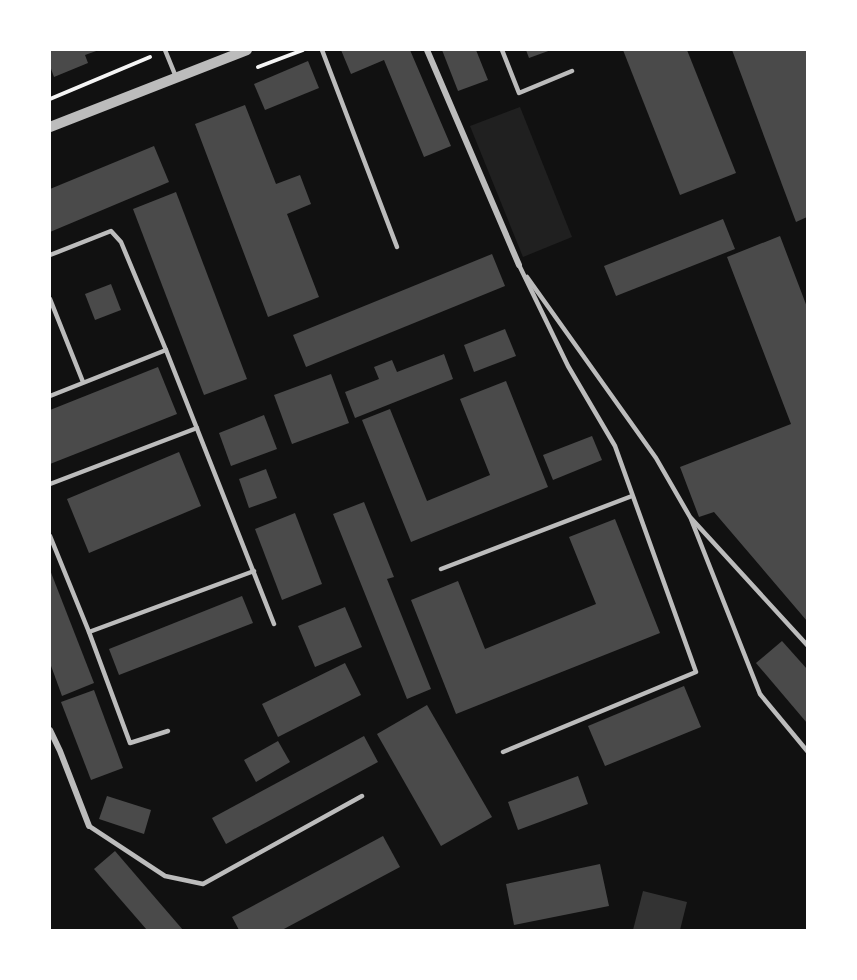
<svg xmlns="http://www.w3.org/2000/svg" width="857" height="980" font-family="'PT Sans',sans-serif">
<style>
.green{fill:#202020}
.water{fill:#333}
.building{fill:#4a4a4a}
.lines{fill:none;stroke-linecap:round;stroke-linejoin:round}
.path{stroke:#f5f5f5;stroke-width:4}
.service{stroke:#bcbcbc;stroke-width:4.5}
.minor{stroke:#bcbcbc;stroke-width:6}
.tertiary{stroke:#bcbcbc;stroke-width:10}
</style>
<rect width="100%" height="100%" fill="#111"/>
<polygon class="green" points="520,107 572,237 523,257 470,126"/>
<polygon class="water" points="643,891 687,902 680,930 633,930"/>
<g class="building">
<polygon points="50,50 99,50 85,55 88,63 54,77 50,66"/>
<polygon points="341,50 410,50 451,146 424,157 384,60 351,74"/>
<polygon points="442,50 476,50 488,80 458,91"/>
<polygon points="526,50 551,50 529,58"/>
<polygon points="623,50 687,50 736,173 680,195"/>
<polygon points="732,50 807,50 807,217 796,222"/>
<polygon points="308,61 319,88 265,110 254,84"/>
<polygon points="245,105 276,184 300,175 311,204 287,214 319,297 268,317 195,124"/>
<polygon points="154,146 169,182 50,232 50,189"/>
<polygon points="176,192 247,379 204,395 133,209"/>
<polygon points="723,219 735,249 616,296 604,266"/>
<polygon points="780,236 807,307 807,621 714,512 699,517 680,467 791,424 727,257"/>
<polygon points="492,254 505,286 306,367 293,335"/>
<polygon points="111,284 121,310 95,320 85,294"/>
<polygon points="505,329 516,356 474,372 464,345"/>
<polygon points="444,354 453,379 355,418 345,392 379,379 374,367 392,360 397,372"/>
<polygon points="158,367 177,414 50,464 50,410"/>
<polygon points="331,374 349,423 292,444 274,395"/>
<polygon points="506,381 548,487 411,542 362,420 390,409 427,501 490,475 460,399"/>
<polygon points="264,415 277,449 231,466 219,433"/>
<polygon points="592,436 602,460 553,480 543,455"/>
<polygon points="179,452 201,506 89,553 67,499"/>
<polygon points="266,469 277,498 249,508 239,479"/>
<polygon points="364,502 394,577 387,579 431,689 407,699 333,514"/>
<polygon points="295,513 322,584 282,600 255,529"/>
<polygon points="615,519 660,633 456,714 411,600 458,581 485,649 596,604 569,537"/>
<polygon points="50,570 94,683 62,696 50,663"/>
<polygon points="242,596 253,623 119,675 109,649"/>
<polygon points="345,607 362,647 315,667 298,626"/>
<polygon points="782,641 807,669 807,723 756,663"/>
<polygon points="345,663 361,695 278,737 262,704"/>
<polygon points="684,686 701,727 605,766 588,726"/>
<polygon points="94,690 123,768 91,780 61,702"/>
<polygon points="427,705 492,817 441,846 377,734"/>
<polygon points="364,736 378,762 226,844 212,818"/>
<polygon points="278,741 290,762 256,782 244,760"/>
<polygon points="578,776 588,804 518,830 508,802"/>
<polygon points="107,796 151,810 144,834 99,819"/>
<polygon points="383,836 400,867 282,930 239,930 232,917"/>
<polygon points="115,851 183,930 147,930 94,869"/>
<polygon points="600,864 609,906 514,925 506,884"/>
</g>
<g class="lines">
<g class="path">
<polyline points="258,67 303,50"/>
<polyline points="50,99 150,57"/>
</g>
<g class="service">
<polyline points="165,50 176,77"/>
<polyline points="322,50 397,247"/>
<polyline points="502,50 519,93 572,71"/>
<polyline points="50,255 111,231 121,242 166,350 274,624"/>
<polyline points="527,277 656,458 690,517 808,646"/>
<polyline points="50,299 83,382"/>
<polyline points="50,396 166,350"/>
<polyline points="50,484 197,428"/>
<polyline points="691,519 760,694 808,752"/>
<polyline points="50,536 89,632 254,571"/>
<polyline points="441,569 632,496"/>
<polyline points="89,632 130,743 168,731"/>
<polyline points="503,752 696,672 615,446 568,366 519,265"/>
<polyline points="89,826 165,876 203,884 362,796"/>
</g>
<g class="minor">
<polyline points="427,50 519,265"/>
<polyline points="50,730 60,751 89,826"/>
</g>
<polyline class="tertiary" points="50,127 247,50"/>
</g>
<rect width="857" height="980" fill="none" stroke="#ffffff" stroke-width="102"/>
</svg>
